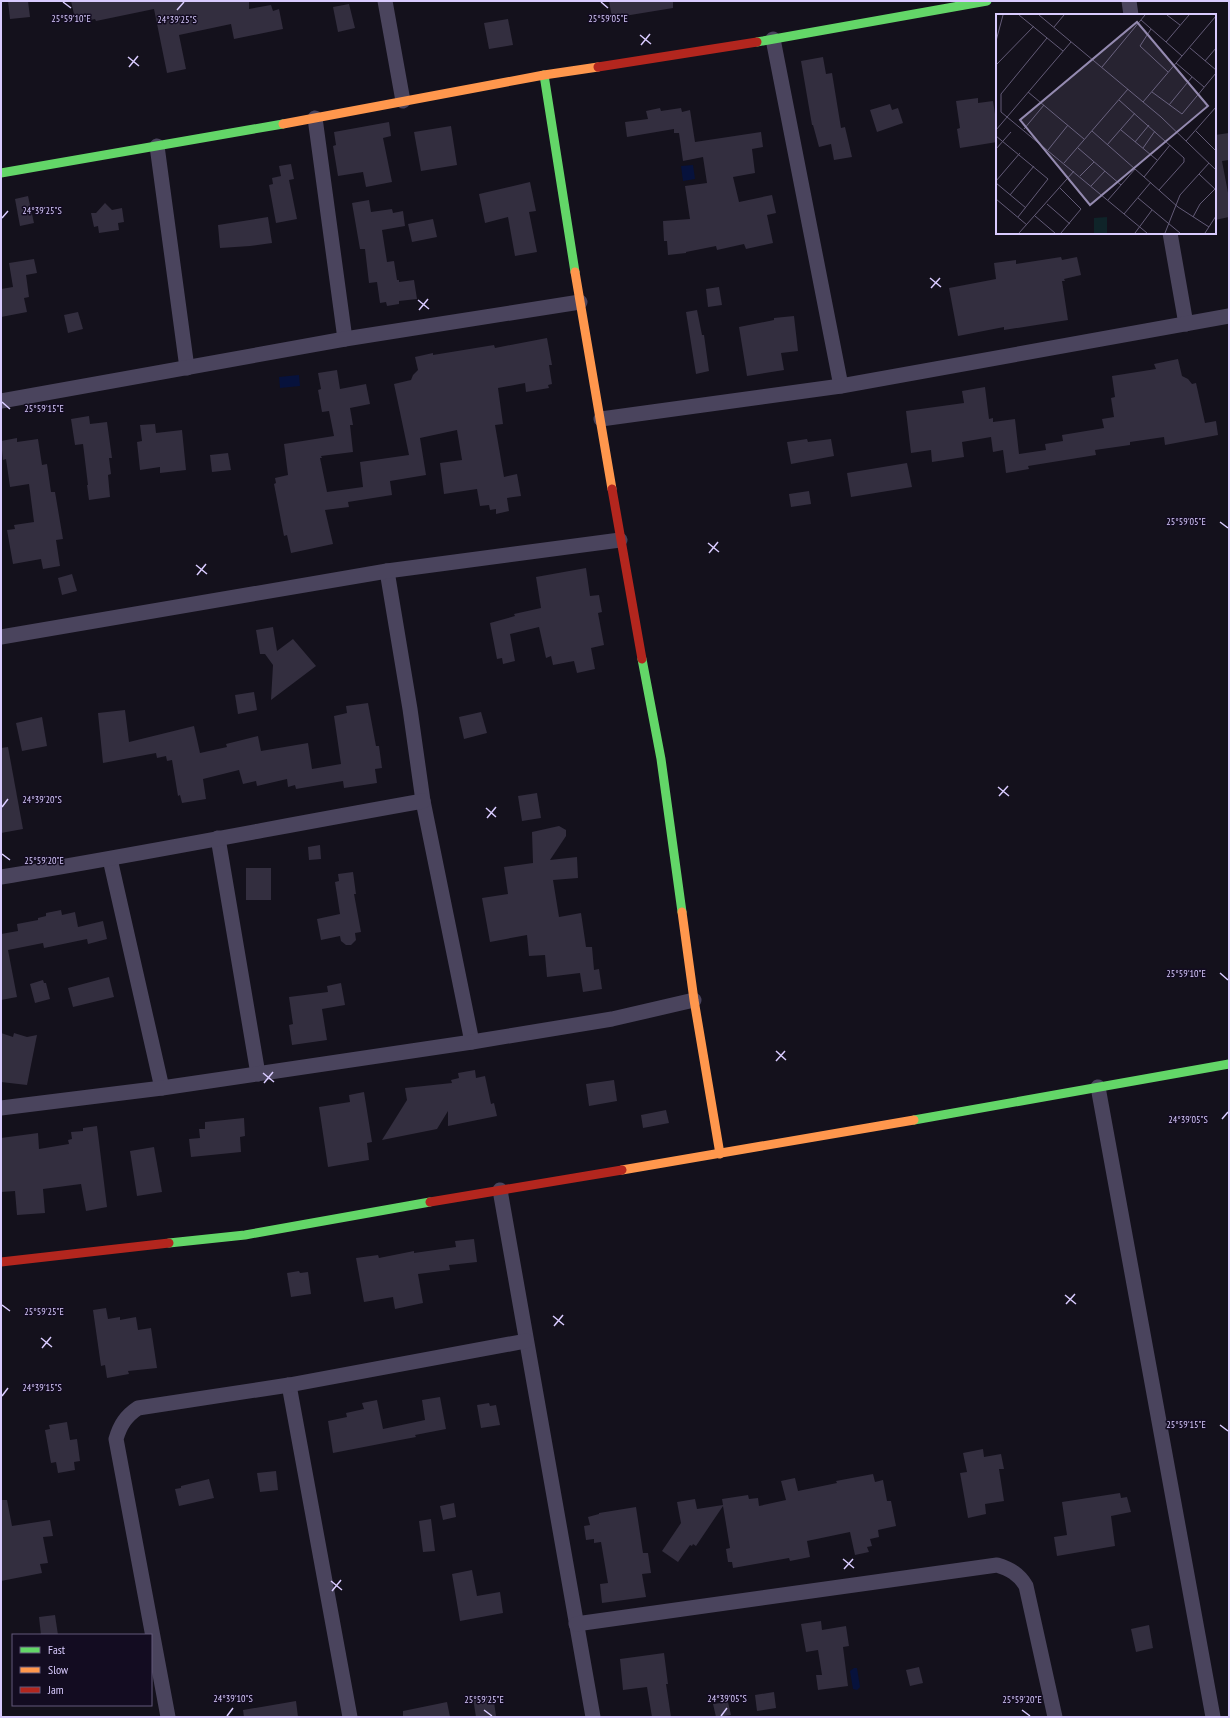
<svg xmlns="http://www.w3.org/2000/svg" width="1230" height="1718" font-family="'PT Sans Narrow',sans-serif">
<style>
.water{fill:#07123c}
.building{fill:#332e3f}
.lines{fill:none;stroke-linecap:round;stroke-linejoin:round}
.street{stroke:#4a445d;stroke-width:15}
.fast{stroke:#63d668;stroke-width:9}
.slow{stroke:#ff974d;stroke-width:9}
.jam{stroke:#b3261e;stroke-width:9}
.ticks{fill:none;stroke:#d9cbff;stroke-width:1.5}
.inset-road{fill:none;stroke:#635b77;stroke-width:1}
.view{fill:#948ab0;fill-opacity:0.15;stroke:#948ab0;stroke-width:2}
.inset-edge{fill:none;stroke:#d9cbff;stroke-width:2}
.ticks-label{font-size:10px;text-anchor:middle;fill:#d9cbff;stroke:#130c21;stroke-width:3;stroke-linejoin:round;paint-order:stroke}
</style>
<rect width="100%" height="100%" fill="#14111c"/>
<g class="water">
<polygon points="693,165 695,179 683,181 681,166"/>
<polygon points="299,375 300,386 280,388 279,377"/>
<polygon points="854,1668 857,1668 860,1687 857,1690 853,1689 850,1671"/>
</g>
<g class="building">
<polygon points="8,1 28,1 30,17 10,19"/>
<polygon points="71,1 249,1 249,9 271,5 273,11 279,9 283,29 234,39 231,24 179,35 186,69 167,73 154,9 96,21 95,19 76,23"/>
<polygon points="609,1 673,1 673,8 612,18"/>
<polygon points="349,4 355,28 338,32 333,7"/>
<polygon points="508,19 513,45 489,49 484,23"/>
<polygon points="823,57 826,74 832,73 841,128 845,127 852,157 834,160 831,144 819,147 813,125 812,125 801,61"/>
<polygon points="978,98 978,103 993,101 997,127 997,142 960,148 957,129 960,128 956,101"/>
<polygon points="890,104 892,110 898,108 903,123 877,132 870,110"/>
<polygon points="660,108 661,111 681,108 682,112 690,110 695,142 761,132 763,147 752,149 755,173 733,177 739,202 772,195 776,213 767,215 773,243 746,249 744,244 717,250 716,246 686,252 686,253 668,255 667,241 664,241 663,221 690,219 685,186 707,183 703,157 683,161 679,133 674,133 674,129 627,137 625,122 648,119 646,111"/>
<polygon points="389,122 391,136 383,138 392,182 366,187 363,172 338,176 333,146 336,145 334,132"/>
<polygon points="451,126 457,165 421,171 414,132"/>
<polygon points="1229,133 1229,160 1222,161 1229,198 1229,217 1215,220 1215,135"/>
<polygon points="291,164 294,179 289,180 297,219 276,223 269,185 273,184 272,178 281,176 279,166"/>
<polygon points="530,182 536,211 529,212 537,252 515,256 508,217 485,223 479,194"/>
<polygon points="28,196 34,223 20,226 15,199"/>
<polygon points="369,200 371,212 392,209 393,213 403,211 405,226 382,230 387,262 394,261 397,280 399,280 399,282 414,280 417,299 399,301 399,304 387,306 386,302 380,303 377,282 369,283 365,249 360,249 352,203"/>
<polygon points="105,203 112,210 122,208 124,222 118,223 119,230 99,233 98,226 94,227 91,213 96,213"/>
<polygon points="268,217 272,243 250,246 220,248 218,225"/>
<polygon points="433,219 437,237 412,242 408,224"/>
<polygon points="1061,257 1062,260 1077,257 1081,275 1064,279 1065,281 1062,281 1068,320 1004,330 1004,327 958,336 949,288 996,279 994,263 1016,260 1016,264"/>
<polygon points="34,259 37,273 26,275 29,297 24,298 27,312 1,317 1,289 13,287 9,263"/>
<polygon points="719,287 722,305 708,307 706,289"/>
<polygon points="697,310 702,335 704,335 709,371 696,374 686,312"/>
<polygon points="78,312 83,329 68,333 64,315"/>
<polygon points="794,316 798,351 781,353 784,370 747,376 739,327 774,320 774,318"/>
<polygon points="547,338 552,365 549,365 552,384 548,385 549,388 526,392 525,383 498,388 503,424 495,425 504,477 517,474 521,496 507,498 509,511 496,514 496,509 490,510 489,505 480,506 477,489 444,494 440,463 462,460 457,430 420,438 426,475 390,481 392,495 348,502 349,507 325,510 333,544 291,553 287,535 284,536 274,484 276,483 275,478 288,475 284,444 334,436 329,411 322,412 318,390 321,389 318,373 337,370 340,389 366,384 370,404 350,408 353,425 350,425 353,452 321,456 322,458 320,458 327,492 363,487 360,462 409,455 394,384 411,380 413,375 418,370 415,357 433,353 433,355 494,345 495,348"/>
<polygon points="1178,359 1182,376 1188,379 1192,384 1196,383 1205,423 1216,421 1218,435 1165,445 1164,437 1130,442 1130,445 1095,450 1096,455 1028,466 1029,469 1006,473 1003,450 993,452 991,437 962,442 964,457 932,462 931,450 911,453 906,411 964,403 962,391 985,387 989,419 993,418 993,422 1015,419 1019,454 1046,450 1045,444 1063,441 1062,435 1104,428 1102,419 1114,417 1111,398 1115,397 1112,376 1156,369 1154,364"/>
<polygon points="89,416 90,424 107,422 112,458 109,458 111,474 108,475 110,497 89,500 87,485 88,485 83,444 75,445 71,419"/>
<polygon points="155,424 156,433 182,430 186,470 160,473 160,467 140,470 137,442 142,441 140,425"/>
<polygon points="17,438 17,442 38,439 42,465 47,464 51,492 55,492 63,539 56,540 60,566 43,569 41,559 13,564 7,530 15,529 14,525 34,522 29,484 10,487 6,459 3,460 1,441"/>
<polygon points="807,439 808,442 831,439 834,456 791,464 787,442"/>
<polygon points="228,453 231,470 212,472 210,455"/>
<polygon points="907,463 912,487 851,497 847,473"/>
<polygon points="809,491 811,504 791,507 789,494"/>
<polygon points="586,568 590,596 599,595 602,612 598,613 604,645 591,648 595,669 577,673 574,661 553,665 551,656 546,658 539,627 510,634 515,661 503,664 502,658 497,659 490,623 515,616 514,614 541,608 536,577"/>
<polygon points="72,574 77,591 62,595 58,578"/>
<polygon points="273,627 277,651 293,639 316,666 271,700 273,665 265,654 260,654 256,630"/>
<polygon points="254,692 257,710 238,714 235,695"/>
<polygon points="368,703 376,746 379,746 382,768 375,769 377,783 344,788 343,781 296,789 295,785 288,787 287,779 257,786 256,781 243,784 239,770 203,779 206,799 182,803 180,795 178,796 172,760 167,761 166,756 157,758 156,753 103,763 98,713 125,710 129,742 194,726 200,753 227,747 226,744 258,736 261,751 308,743 312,769 341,764 334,716 347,713 346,706"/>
<polygon points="481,712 487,733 464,739 459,717"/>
<polygon points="42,717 47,746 22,751 16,723"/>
<polygon points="8,747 23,829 1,833 1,748"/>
<polygon points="537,793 541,818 522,821 518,796"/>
<polygon points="559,826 566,830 566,836 550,860 577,857 578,878 553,880 559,917 581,913 586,947 592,947 594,970 599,969 602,989 583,992 580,973 547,977 545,955 529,956 527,935 490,942 482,898 508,894 504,867 533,863 532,832"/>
<polygon points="320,845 321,859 309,860 308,847"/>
<rect x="246" y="868" width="25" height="32"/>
<polygon points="353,872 356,894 354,894 361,932 355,933 356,940 351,945 346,945 341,941 340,936 321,940 317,919 340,914 335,882 339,881 338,874"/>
<polygon points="61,910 62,915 75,912 78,927 103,921 107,939 88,944 87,939 44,948 43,943 8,950 17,997 1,1000 1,934 18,931 17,924 38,920 38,918 46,916 46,913"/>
<polygon points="109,977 114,997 73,1007 68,988"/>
<polygon points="43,980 44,983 46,983 50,999 35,1003 30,984"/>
<polygon points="341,983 345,1005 322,1009 327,1040 292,1045 289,1025 293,1024 289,997 328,992 327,986"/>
<polygon points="1,1033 13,1037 14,1033 27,1037 37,1035 27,1085 1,1082"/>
<polygon points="475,1070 476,1078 485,1076 491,1104 494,1103 497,1116 448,1126 448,1111 437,1129 382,1140 407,1100 405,1088 452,1083 451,1080 459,1078 458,1073"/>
<polygon points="614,1080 617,1101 589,1106 586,1084"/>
<polygon points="364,1092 372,1142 367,1143 369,1160 328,1167 319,1107 350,1102 349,1095"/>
<polygon points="666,1110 669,1123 643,1128 641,1115"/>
<polygon points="244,1118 245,1136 240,1137 241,1152 191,1157 189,1139 200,1138 199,1129 205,1129 205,1122"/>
<polygon points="97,1126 107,1207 86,1211 81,1184 43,1189 45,1213 17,1215 15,1191 1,1192 1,1138 38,1133 39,1149 69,1144 68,1140 72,1139 71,1132 83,1131 83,1128"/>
<polygon points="154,1147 162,1192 137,1196 130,1151"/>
<polygon points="474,1239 477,1262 449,1265 450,1270 418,1274 423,1303 395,1309 393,1297 364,1302 356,1258 378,1255 379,1258 414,1251 414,1253 456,1247 455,1241"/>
<polygon points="299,1271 300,1273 308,1272 311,1294 291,1297 287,1273"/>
<polygon points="106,1308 108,1319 120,1317 120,1320 136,1317 138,1330 151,1328 157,1368 128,1371 129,1374 107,1378 105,1365 101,1366 93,1310"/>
<polygon points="440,1397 446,1429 415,1435 416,1437 400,1440 333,1453 328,1421 347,1417 346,1413 364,1409 362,1403 377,1400 383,1429 425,1420 422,1400"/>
<polygon points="489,1403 490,1406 496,1405 500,1425 481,1428 477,1405"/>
<polygon points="67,1422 70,1440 77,1439 80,1461 74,1462 75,1470 58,1473 56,1462 51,1463 45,1430 50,1429 49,1425"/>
<polygon points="983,1449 984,1457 1001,1454 1004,1469 999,1469 1004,1501 985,1504 986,1514 968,1518 960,1473 967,1472 963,1453"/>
<polygon points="276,1471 278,1490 260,1492 257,1473"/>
<polygon points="873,1474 875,1482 883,1480 887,1501 891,1501 896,1526 878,1530 879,1537 870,1539 872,1546 867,1547 869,1552 855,1555 850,1532 807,1541 810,1557 790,1561 789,1558 733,1568 732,1562 728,1562 726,1549 730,1548 723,1506 696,1546 693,1544 692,1546 690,1545 678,1562 662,1551 681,1523 677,1502 695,1499 697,1509 723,1505 722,1499 748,1495 749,1499 758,1498 759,1506 786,1500 781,1481 795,1478 798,1491 837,1483 836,1481"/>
<polygon points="209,1479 214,1498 179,1506 175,1489 181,1488 181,1486"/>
<polygon points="1120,1493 1121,1498 1127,1497 1131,1512 1111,1516 1115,1546 1057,1556 1054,1537 1067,1535 1062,1502"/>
<polygon points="1,1500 7,1500 12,1526 50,1520 53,1536 43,1537 48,1563 40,1564 42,1573 1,1581"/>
<polygon points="454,1503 456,1517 443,1520 440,1506"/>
<polygon points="636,1507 643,1553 648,1553 651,1573 642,1574 646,1597 602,1603 600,1584 608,1583 601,1542 594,1543 594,1539 586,1540 584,1526 590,1525 588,1517 599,1514 599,1513"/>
<polygon points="431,1519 435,1551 423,1552 419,1521"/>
<polygon points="472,1570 477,1596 500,1592 503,1613 460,1621 452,1574"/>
<polygon points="55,1615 58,1635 41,1635 39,1617"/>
<polygon points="821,1621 822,1630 846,1626 849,1646 843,1647 848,1686 818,1690 816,1675 822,1675 818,1650 806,1652 801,1624"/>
<polygon points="1149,1625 1153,1648 1136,1652 1131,1629"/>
<polygon points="664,1653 668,1684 666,1684 671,1717 652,1717 647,1687 623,1690 620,1659"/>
<polygon points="919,1667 923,1683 910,1686 906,1670"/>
<polygon points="774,1692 776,1708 757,1711 755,1695"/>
<polygon points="493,1695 496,1716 476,1717 473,1698"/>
<polygon points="296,1701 298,1717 244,1717 243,1710"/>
<polygon points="447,1702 450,1717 403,1717 403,1711"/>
<polygon points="728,1702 731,1715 716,1717 713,1704"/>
</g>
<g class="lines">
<g class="street">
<polyline points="385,1 403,101"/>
<polyline points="1129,1 1131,15"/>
<polyline points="773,39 841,386"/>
<polyline points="315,118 345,339"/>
<polyline points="157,146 187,368"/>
<polyline points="1170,233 1186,324"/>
<polyline points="1,401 345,339 580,302"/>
<polyline points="601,419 841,386 1229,316"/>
<polyline points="387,571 410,709 423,801 472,1042"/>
<polyline points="1,637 387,571 620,540"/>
<polyline points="218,838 258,1074"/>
<polyline points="110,859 162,1088"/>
<path d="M 1,877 C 142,854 282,826 423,801"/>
<polyline points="1098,1087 1213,1717"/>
<polyline points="1,1108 162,1088 472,1042 612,1019 694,1000"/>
<polyline points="500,1190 593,1717"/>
<polyline points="289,1385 350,1717"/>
<path d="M 576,1624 L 997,1565 C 1010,1569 1019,1574 1026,1586 L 1055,1717"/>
<path d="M 168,1717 L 116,1439 C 120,1425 126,1416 138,1408 L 289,1385 L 526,1341"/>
</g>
<g class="fast">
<polyline points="757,42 987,1"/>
<polyline points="544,75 575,272"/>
<polyline points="1,173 283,124"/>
<polyline points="642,659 661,759 682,912"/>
<polyline points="914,1120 1229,1064"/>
<polyline points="169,1243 245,1235 430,1202"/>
</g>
<g class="slow">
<polyline points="283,124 544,75 598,67"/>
<polyline points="575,272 612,489"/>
<polyline points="682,912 694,1000 720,1154"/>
<polyline points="622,1170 914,1120"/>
</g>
<g class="jam">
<polyline points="598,67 757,42"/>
<polyline points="612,489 642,659"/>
<polyline points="430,1202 622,1170"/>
<polyline points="1,1262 169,1243"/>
</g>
</g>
<path class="ticks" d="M 63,2 L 71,8M 601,2 L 608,8M 177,10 L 184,2M 640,35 L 651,44M 641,45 L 650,34M 128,57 L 139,66M 129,67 L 138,56M 2,218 L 8,211M 930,278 L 941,287M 931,288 L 940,278M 418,300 L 429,309M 419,310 L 428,299M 2,402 L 10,409M 1220,522 L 1228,528M 708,543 L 719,552M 709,553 L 718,542M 196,565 L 207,574M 197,575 L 206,564M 998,787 L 1009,796M 999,796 L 1008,786M 2,807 L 8,799M 486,808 L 496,817M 487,818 L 496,807M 2,854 L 10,860M 1220,973 L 1228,980M 776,1051 L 786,1060M 776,1061 L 785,1051M 263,1073 L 274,1082M 264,1083 L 273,1072M 1222,1119 L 1228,1112M 1065,1295 L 1076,1304M 1066,1304 L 1075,1294M 2,1305 L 10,1311M 553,1316 L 564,1325M 554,1326 L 563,1315M 41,1338 L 52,1347M 42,1348 L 51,1337M 2,1396 L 8,1388M 1220,1425 L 1228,1431M 843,1559 L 854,1568M 844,1569 L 853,1559M 331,1581 L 342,1590M 332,1591 L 341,1580M 484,1710 L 492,1716M 1022,1710 L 1030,1716M 227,1716 L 233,1708M 721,1716 L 727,1708"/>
<g transform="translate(996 14)">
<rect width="220" height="220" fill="#14111c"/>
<path d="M 111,203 L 111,219 L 98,219 L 98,204 Z" fill="#0f2429"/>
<path class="inset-road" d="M 23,1 L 67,37M 43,1 L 165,103 L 220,156M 171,1 L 184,11M 145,6 L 186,42M 58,13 L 68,1M 155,15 L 144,32 L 172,58M 51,24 L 5,80 L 5,98 L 151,219M 170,28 L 193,1M 194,34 L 220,56M 0,45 L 0,27 L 7,1M 209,47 L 220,34M 180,49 L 208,73M 0,51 L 38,12M 106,53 L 149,1M 32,78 L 88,125M 156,78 L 186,100 L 220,59M 123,86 L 188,144 L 188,148 L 163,176M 147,88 L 220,2M 173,91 L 196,63M 28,115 L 48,91M 0,116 L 75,28M 125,116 L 161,146M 96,117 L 182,193 L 213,213M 200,117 L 220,137M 0,122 L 52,165 L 22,203M 190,127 L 220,93M 139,128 L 153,111M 111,131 L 139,99M 82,134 L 125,171M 147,134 L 159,117M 0,135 L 15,118M 52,136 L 72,111M 68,149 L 132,75M 203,160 L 220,176M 84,162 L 98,148M 148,163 L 174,131M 0,167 L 24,139M 0,169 L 30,194M 95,172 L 109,157M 64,174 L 85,195 L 65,219M 14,181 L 38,152M 142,184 L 184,219M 0,185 L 31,211M 112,186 L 139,155M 51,190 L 74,210M 128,200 L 155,168M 39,202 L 59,219M 197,203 L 204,190 L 219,175M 23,219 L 78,157M 139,219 L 156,196M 169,219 L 184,181 L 213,149M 209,219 L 220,202"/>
<path class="view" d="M 141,8 L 212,92 L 94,191 L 24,106 Z"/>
<rect width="220" height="220" class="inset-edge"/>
</g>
<g class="ticks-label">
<text x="608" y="22">25°59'05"E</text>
<text x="71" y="22">25°59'10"E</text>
<text x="177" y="23">24°39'25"S</text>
<text x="42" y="214">24°39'25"S</text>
<text x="44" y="412">25°59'15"E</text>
<text x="1186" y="525">25°59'05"E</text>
<text x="42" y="803">24°39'20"S</text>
<text x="44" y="864">25°59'20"E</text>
<text x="1186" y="977">25°59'10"E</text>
<text x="1188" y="1123">24°39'05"S</text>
<text x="44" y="1315">25°59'25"E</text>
<text x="42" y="1391">24°39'15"S</text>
<text x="1186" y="1428">25°59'15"E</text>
<text x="233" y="1702">24°39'10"S</text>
<text x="727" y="1702">24°39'05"S</text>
<text x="484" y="1703">25°59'25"E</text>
<text x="1022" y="1703">25°59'20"E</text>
</g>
<rect width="1230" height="1718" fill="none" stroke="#d9cbff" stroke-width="4"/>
<rect x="12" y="1634" width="140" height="72" fill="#130c21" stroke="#62587a"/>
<rect x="20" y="1647" width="20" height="6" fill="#63d668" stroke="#62587a"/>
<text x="48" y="1654" font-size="12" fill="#d9cbff">Fast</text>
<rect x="20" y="1667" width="20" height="6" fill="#ff974d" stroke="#62587a"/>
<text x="48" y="1674" font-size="12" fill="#d9cbff">Slow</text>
<rect x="20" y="1687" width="20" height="6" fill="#b3261e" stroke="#62587a"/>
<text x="48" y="1694" font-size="12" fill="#d9cbff">Jam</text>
</svg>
